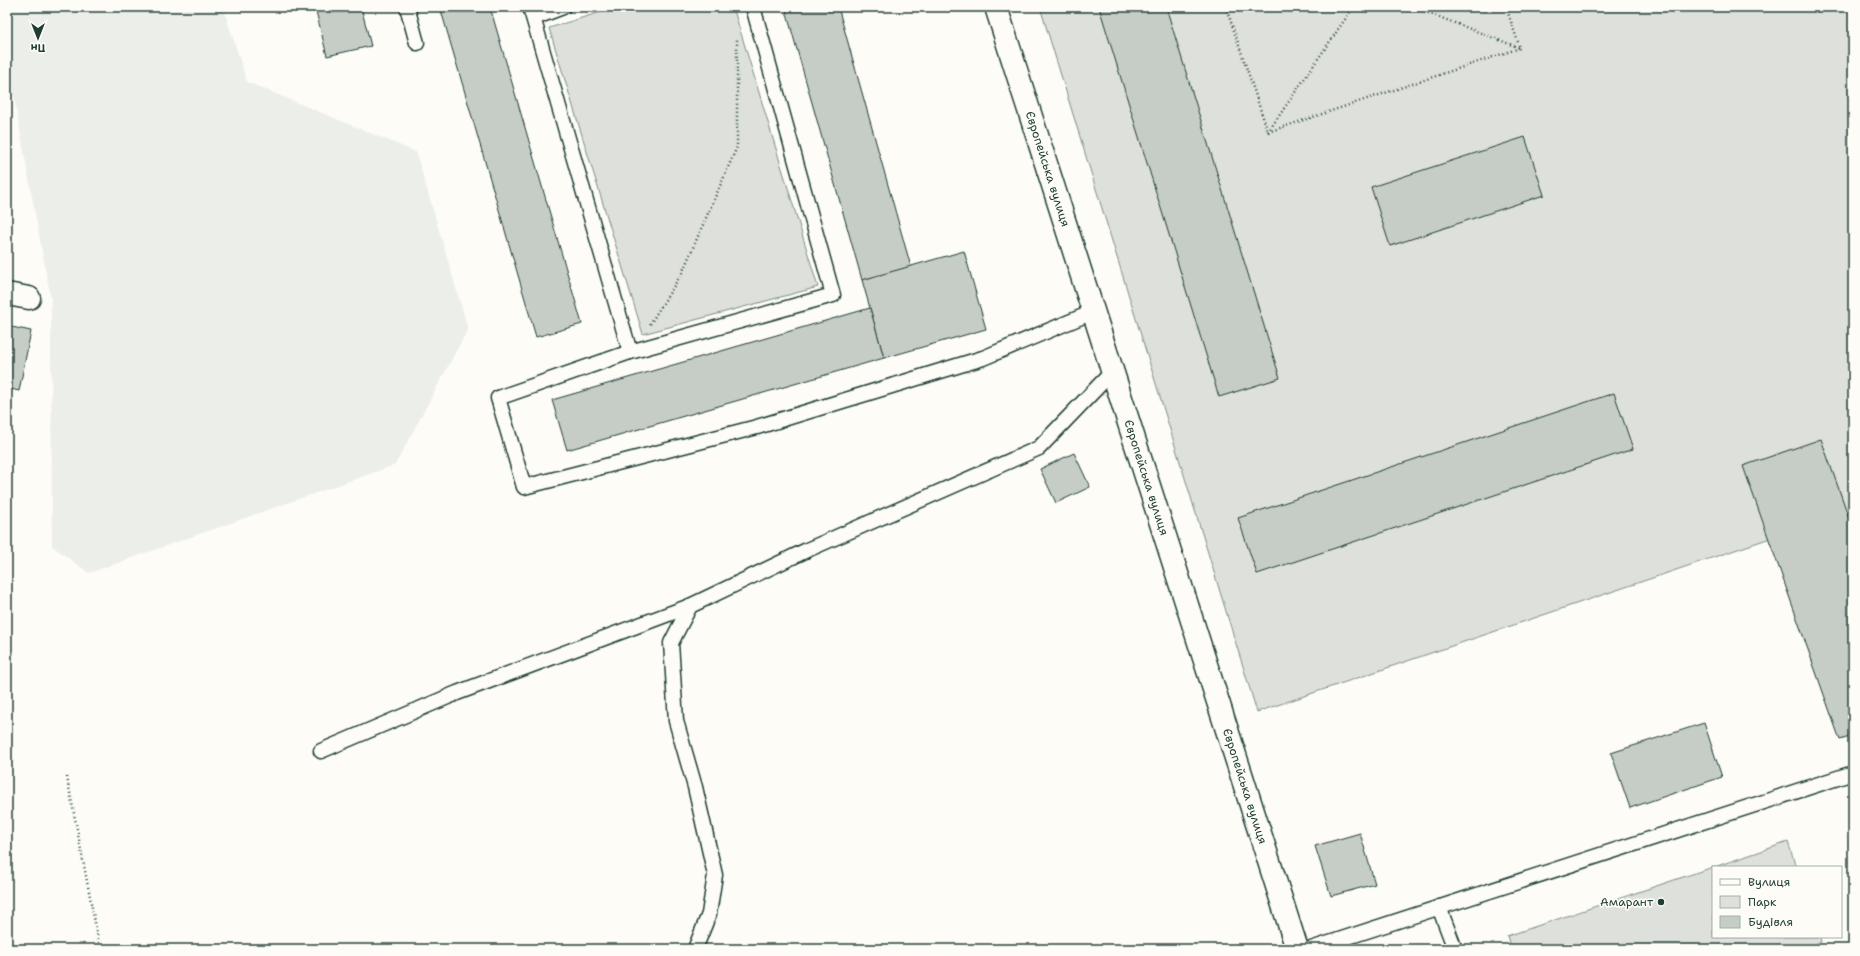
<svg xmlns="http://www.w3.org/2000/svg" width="1860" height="956" font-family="'Shantell Sans',sans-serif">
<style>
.built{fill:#eceee9}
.green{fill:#dde0db;stroke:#7e8e88}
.building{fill:#c6cdc7;stroke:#1f3d34}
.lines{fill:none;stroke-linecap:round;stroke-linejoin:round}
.service-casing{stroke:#1f3d34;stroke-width:17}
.minor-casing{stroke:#1f3d34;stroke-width:25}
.path{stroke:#1f3d34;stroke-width:2.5;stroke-dasharray:1 3;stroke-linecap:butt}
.service{stroke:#fdfcf7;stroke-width:14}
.minor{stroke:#fdfcf7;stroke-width:22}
.poi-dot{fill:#1f3d34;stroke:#fdfcf7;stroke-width:1.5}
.labels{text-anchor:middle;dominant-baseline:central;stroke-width:3.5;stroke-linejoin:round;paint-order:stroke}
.street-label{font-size:12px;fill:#1f3d34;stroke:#fdfcf7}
.poi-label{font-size:12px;fill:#1f3d34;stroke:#fdfcf7;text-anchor:end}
</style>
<rect width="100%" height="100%" fill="#fdfcf7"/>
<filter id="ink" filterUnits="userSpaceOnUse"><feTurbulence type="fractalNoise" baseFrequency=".025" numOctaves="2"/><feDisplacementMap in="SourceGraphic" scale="8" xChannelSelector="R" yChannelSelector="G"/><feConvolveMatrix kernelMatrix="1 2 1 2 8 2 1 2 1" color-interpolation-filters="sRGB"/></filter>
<g filter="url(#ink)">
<polygon class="built" points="7,7 223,7 247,82 416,152 468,329 395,465 89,573 52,546 51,300 7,59"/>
<g class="green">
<polygon points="617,7 733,7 818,287 643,334 549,28"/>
<polygon points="1040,7 1853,7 1853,510 1257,712"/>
<polygon points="1788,842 1796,867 1714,867"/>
<polygon points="1713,867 1713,937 1820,937 1821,942 1800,949 1511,949 1507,936"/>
</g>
<g class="building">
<polygon points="315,7 361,7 371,46 327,56"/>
<polygon points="440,7 490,7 582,324 536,337"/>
<polygon points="785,7 838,7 911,267 862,280"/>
<polygon points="1099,7 1166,7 1280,378 1219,397"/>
<polygon points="1525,137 1544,195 1390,246 1371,187"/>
<polygon points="964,251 986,329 884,358 862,280"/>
<polygon points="870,308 884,358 567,450 552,400"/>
<polygon points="1853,316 1853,332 1848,317"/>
<polygon points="7,326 31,331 19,391 7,388"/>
<polygon points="1614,393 1633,449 1257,574 1238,518"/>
<polygon points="1821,439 1853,529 1853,736 1840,740 1743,466"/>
<polygon points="1074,453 1090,487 1056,503 1040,469"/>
<polygon points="1704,723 1722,777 1630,808 1611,753"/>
<polygon points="1360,833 1375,884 1331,896 1315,846"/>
</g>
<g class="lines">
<defs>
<g id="service">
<polyline points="407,7 417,43"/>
<polyline points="530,7 630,352"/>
<polyline points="753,7 833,295 630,352 498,398 524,487 757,427 983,358 1093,312"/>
<polyline points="534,18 563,7"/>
<polyline points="321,751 457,693 690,606"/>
<polyline points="1439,907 1455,949"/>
<polyline points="695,949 709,914 715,875 695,787 676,721 671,643 690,606 807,550 1039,448 1112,372"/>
<polyline points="1311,949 1853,773"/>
</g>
<g id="minor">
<path id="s1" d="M 996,7 L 1297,949"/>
<polyline points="7,294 29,298"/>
</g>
</defs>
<use href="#service" class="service-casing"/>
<use href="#minor" class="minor-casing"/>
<g class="path">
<polyline points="1226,7 1268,132"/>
<polyline points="1413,7 1520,48"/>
<polyline points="1268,132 1520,48 1506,7"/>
<polyline points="1268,132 1350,12"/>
<polyline points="650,324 682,273 737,147 737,38"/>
<polyline points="67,777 100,949"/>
</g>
<use href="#service" class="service"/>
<use href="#minor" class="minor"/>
</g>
</g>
<circle class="poi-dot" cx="1661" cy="902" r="4"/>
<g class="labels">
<g class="street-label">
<text stroke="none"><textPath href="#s1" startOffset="170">Європейська вулиця</textPath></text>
<text stroke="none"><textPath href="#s1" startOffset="494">Європейська вулиця</textPath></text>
<text stroke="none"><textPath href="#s1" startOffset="818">Європейська вулиця</textPath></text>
</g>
<g class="poi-label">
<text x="1653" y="902">Амарант</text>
</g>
</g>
<rect width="1860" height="956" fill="none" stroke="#fdfcf7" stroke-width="24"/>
<rect x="12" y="12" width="1836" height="932" fill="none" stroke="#1f3d34" stroke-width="1.5" filter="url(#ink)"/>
<rect x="1712" y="866" width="130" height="72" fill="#fdfcf7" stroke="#a4b0a9"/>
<rect x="1720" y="879" width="20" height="6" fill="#fdfcf7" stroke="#a4b0a9"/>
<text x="1748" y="886" font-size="12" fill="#1f3d34">Вулиця</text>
<rect x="1720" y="896" width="20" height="12" fill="#dde0db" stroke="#a4b0a9"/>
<text x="1748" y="906" font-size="12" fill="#1f3d34">Парк</text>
<rect x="1720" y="916" width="20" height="12" fill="#c6cdc7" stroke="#a4b0a9"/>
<text x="1748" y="926" font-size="12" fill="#1f3d34">Будівля</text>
<g transform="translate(38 38) rotate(180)" stroke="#fdfcf7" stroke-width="3" paint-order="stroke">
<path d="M0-3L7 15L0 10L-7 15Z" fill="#1f3d34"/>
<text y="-6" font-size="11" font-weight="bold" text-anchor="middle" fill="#1f3d34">Пн</text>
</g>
</svg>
